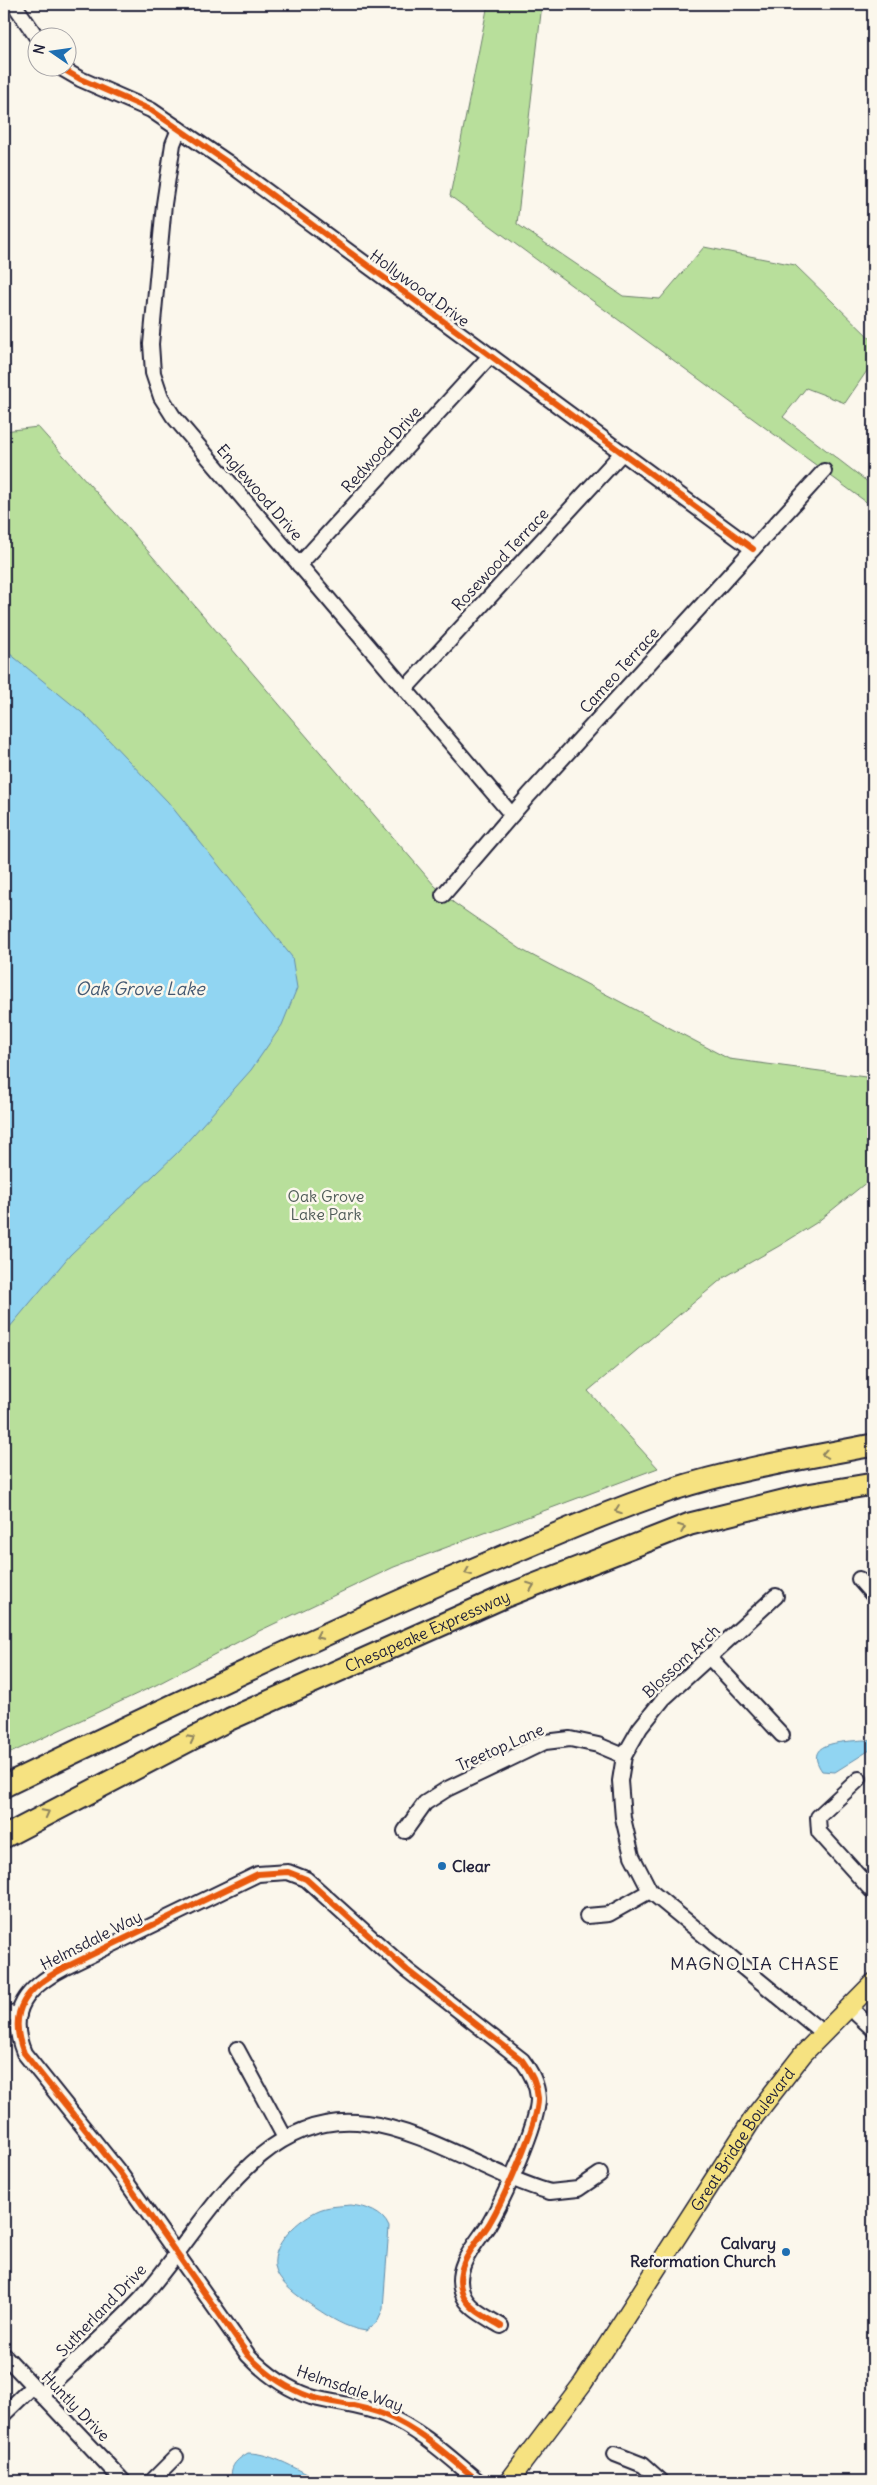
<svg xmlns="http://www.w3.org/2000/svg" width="877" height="2485" font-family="Delius,sans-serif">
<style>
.green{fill:#b8df9b;stroke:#6d806b}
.water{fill:#91d5f2;stroke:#658da9}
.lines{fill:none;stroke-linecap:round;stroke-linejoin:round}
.minor-casing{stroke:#22223b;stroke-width:18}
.major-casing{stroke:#22223b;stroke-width:21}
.highway-casing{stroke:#22223b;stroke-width:25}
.minor{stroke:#fbf7ec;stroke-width:14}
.major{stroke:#f6e281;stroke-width:18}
.highway{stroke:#f6e281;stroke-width:21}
.cycleway-casing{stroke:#fbf7ec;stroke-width:9}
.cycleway{stroke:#e8590c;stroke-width:6}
.oneway{stroke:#8c825e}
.poi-dot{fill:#1f6fb2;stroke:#fbf7ec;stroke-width:2}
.labels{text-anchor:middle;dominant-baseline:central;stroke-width:5;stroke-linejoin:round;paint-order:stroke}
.street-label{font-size:16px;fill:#22223b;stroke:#fbf7ec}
.park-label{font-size:16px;fill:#4f5b58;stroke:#fbf7ec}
.poi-label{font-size:16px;font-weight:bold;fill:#22223b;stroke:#fbf7ec;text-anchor:start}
.water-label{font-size:18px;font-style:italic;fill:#435872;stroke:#fbf7ec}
.neighbourhood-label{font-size:18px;letter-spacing:1px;fill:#22223b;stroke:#fbf7ec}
</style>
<rect width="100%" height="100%" fill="#fbf7ec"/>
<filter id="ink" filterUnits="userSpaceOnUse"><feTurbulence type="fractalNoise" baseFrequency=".02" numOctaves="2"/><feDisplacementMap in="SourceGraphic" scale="10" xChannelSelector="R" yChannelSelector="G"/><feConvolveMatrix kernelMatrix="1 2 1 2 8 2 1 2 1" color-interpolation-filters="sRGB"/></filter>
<g filter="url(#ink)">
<g class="green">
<polygon points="488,4 542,4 517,224 623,296 660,299 704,247 795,265 873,341 873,362 845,403 806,388 783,417 873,486 873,507 450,196"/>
<polygon points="38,427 123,522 434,885 454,903 522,950 729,1059 873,1078 873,1177 816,1223 779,1246 723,1278 588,1391 658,1468 394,1567 259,1631 156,1685 4,1756 4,431"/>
</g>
<g class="water">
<polygon points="4,649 86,716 168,802 292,957 297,988 282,1025 251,1070 177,1153 70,1255 4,1334"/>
<path d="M 863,1740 L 873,1741 L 873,1748 L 835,1772 L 822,1771 C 801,1741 845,1742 863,1740 Z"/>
<path d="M 351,2205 C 366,2207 383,2212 389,2227 L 383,2309 L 377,2322 L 366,2331 C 345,2328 331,2318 314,2307 C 302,2299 287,2289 279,2277 C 263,2251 296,2221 317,2211 C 327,2206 341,2206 351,2205 Z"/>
<path d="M 248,2453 C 273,2453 299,2471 321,2481 L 232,2481 C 229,2466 236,2460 248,2453 Z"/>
</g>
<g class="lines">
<defs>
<g id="minor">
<polyline points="14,4 38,39"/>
<polyline points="61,68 80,79 151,110 227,162 753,549"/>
<polyline points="179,129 173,144 164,204 151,344 153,373 161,397 173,416 512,815"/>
<polyline points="299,565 490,356"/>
<polyline points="405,689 622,453"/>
<polyline points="443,895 529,795 824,471"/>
<polyline points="859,1579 873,1595"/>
<polyline points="776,1596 664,1698 640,1728 624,1756 620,1781 623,1818 632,1856 650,1891 823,2033"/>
<polyline points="710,1658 782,1735"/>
<polyline points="859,1779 818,1817 819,1832 873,1892"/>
<polyline points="405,1831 425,1803 447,1789 545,1742 570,1739 598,1745 624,1756"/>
<polyline points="587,1916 609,1914 650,1891"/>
<polyline points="849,2007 873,2029"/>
<polyline points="4,2012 19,2015"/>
<polyline points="237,2049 285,2138"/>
<polyline points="4,2355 123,2481"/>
<path d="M 41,2394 C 74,2362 110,2331 142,2297 C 203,2230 256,2108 366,2123 C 427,2131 490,2175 550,2192 L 578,2189 L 600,2174"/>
<polyline points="4,2414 33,2386"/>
<polyline points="615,2454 643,2465 661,2481"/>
<polyline points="152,2481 176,2457"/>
<path d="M 478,2481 C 449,2457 421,2430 385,2415 C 361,2405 336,2404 311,2397 C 287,2389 265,2373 248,2355 L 120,2173 L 24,2053 C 6,2010 28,1987 64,1968 L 258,1874 L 288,1872 L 306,1879 L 407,1970 L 522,2060 C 531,2072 537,2083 538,2098 C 539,2122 502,2202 489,2224 C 476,2244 453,2267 462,2292 C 467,2309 487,2317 501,2326"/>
</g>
<g id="major">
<path id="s1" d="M 509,2481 L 583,2383 L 754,2117 L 803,2054 L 873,1983"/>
</g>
<g id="highway">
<path d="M 4,1786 C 151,1715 298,1645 448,1580 C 522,1549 595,1516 671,1490 C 736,1469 806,1458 873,1445"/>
<path id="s2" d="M 4,1837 L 230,1719 L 506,1596 L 690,1524 L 807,1495 L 873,1484"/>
</g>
</defs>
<use href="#minor" class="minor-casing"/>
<use href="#major" class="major-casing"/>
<use href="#highway" class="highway-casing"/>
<use href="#minor" class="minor"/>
<use href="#major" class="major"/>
<use href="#highway" class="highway"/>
<defs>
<g id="cycleway">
<polyline points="61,68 80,79 151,110 227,162 753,549"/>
<path d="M 478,2481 C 449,2457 421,2430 385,2415 C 361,2405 336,2404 311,2397 C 287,2389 265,2373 248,2355 L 120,2173 L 24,2053 C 6,2010 28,1987 64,1968 L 258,1874 L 288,1872 L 306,1879 L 407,1970 L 522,2060 C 531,2072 537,2083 538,2098 C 539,2122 502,2202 489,2224 C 476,2244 453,2267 462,2292 C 467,2309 487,2317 501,2326"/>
</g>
</defs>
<use href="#cycleway" class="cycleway-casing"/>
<use href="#cycleway" class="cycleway"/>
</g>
<defs><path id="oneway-chevron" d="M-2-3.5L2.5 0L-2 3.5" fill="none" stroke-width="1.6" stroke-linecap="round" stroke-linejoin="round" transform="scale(1.25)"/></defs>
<g class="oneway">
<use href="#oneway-chevron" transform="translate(825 1454) rotate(169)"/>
<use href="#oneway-chevron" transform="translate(618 1510) rotate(160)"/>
<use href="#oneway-chevron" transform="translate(682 1528) rotate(-21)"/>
<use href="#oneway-chevron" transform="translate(468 1572) rotate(157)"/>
<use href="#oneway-chevron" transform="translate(531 1586) rotate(-21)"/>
<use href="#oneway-chevron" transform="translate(319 1636) rotate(155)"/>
<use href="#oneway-chevron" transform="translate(191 1739) rotate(-27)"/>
<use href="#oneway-chevron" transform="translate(46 1813) rotate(-28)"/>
</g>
</g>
<g class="poi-dot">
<circle cx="442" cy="1866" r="5"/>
<circle cx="786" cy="2252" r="5"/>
</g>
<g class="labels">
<g class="street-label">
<text transform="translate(420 288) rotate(36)">Hollywood Drive</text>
<text transform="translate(381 449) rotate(-48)">Redwood Drive</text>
<text transform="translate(260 492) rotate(49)">Englewood Drive</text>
<text transform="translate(500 559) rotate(-47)">Rosewood Terrace</text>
<text transform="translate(619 670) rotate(-48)">Cameo Terrace</text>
<text stroke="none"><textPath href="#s2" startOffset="471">Chesapeake Expressway</textPath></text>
<text transform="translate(681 1661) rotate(-43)">Blossom Arch</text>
<text transform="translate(500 1747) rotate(-24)">Treetop Lane</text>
<text transform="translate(91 1940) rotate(-27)">Helmsdale Way</text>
<text stroke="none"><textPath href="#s1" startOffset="414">Great Bridge Boulevard</textPath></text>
<text transform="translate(101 2310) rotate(-46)">Sutherland Drive</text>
<text transform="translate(350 2388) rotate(19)">Helmsdale Way</text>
<text transform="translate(76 2406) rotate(46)">Huntly Drive</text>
</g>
<g class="park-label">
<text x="326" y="1196">Oak Grove<tspan x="326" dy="18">Lake Park</tspan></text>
</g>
<g class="poi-label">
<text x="452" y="1866">Clear</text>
<text x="776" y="2243" text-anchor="end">Calvary<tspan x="776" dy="18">Reformation Church</tspan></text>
</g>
<g class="water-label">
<text x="140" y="988">Oak Grove Lake</text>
</g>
<g class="neighbourhood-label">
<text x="755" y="1963">MAGNOLIA CHASE</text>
</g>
</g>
<rect width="877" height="2485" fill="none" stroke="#fbf7ec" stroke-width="20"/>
<rect x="10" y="10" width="857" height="2465" fill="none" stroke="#22223b" stroke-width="2" filter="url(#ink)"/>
<g transform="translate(52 52) rotate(283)"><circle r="24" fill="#fbf7ec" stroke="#a4a2a5"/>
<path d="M0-4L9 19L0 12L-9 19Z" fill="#1f6fb2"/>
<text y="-8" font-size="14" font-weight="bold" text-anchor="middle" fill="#22223b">N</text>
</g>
</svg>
